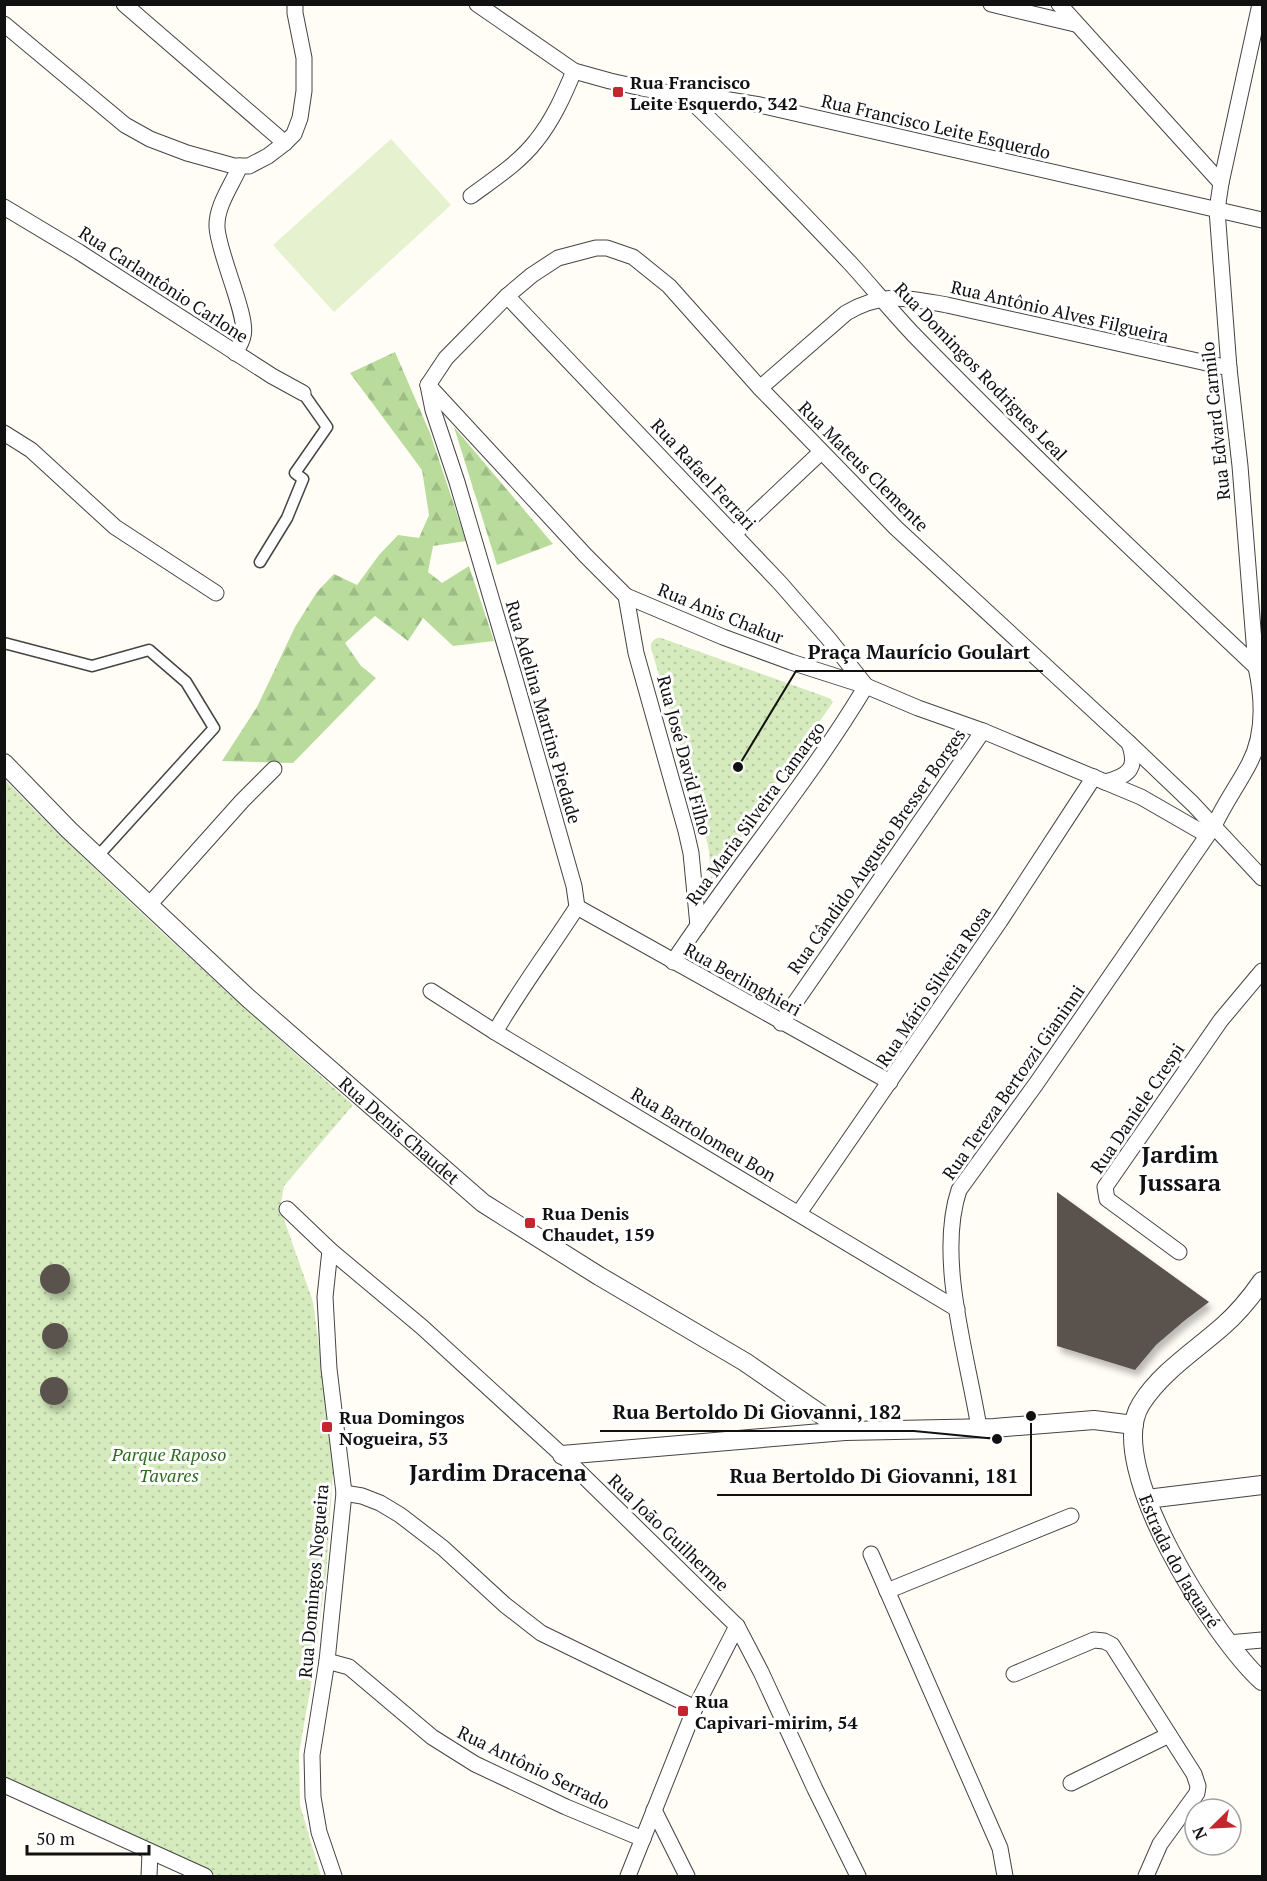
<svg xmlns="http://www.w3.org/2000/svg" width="1267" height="1881" font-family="'PT Serif',serif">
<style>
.forest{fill:url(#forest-firs)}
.park{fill:url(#park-dots)}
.pitch{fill:#e6f2cf}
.building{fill:#5a524d;filter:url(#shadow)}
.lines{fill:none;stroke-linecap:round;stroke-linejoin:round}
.pedestrian-casing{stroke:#444;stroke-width:13}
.minor-casing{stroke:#444;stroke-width:17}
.tertiary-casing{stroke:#444;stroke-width:20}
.pedestrian{stroke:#fff;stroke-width:10}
.minor{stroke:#fff;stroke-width:15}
.tertiary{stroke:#fff;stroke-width:18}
.poi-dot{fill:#c4262e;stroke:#fff;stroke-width:2}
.labels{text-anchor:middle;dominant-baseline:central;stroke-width:6;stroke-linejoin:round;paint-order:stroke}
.poi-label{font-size:18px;font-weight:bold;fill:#111;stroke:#fff;text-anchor:start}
.street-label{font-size:18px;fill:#111;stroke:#fff}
.park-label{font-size:18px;font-style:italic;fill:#2f6b1f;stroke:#fff}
.district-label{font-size:24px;font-weight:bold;fill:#111;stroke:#fff}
.leader{fill:none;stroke:#111;stroke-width:2}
.callout-dot{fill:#111;stroke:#fff;stroke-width:2}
.callout-label{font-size:20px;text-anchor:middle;font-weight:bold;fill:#111;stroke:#fff;stroke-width:6;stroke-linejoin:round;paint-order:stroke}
</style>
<defs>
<pattern id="forest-firs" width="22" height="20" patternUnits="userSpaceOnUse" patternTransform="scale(1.5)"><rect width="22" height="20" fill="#b9dc9c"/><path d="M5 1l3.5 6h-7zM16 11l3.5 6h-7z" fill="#9ebc85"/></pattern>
<pattern id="park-dots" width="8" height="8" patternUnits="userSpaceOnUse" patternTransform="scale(1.5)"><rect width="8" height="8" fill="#d5ebbd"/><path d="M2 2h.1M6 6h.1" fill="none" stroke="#b6c8a1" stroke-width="1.8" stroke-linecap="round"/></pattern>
<filter id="shadow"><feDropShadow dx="3.5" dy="6" stdDeviation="3" flood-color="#0004"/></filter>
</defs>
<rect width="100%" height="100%" fill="#fffdf5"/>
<g class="forest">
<polygon points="395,352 430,433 466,541 433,546 428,572 442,583 469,566 494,641 453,646 423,618 408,641 375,616 345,643 361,666 376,678 293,763 222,761 257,707 295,627 317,592 334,574 357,585 379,555 398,535 419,538 429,515 422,470 350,373"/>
<polygon points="454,427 553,544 497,565"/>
</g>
<g class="park">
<path d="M 661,638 L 829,698 L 833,702 L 711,880 L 709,851 L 703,823 L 651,648 L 651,644 C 653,640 657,637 661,638 Z"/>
<path d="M 4,779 C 116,893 234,999 353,1105 L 284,1186 L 280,1208 L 313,1302 L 334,1458 L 326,1574 L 311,1685 L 299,1753 L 300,1805 L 321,1876 L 218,1876 L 5,1777 Z"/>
</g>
<polygon class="pitch" points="391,139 451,205 334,312 273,245"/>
<g class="building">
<polygon points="1057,1192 1209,1302 1184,1321 1156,1345 1135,1370 1057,1346"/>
<circle cx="55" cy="1279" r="15"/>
<circle cx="55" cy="1336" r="13"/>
<circle cx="54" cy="1391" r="14"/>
</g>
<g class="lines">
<defs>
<g id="pedestrian">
<polyline points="260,562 287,518 303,479 295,473 327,427 303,393"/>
<polyline points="4,643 92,666 149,650 186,682 214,728 98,856"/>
</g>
<g id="minor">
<polyline points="124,4 285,143"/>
<polyline points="477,4 574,71 610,81 642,88 686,96 723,99 760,105 1262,220"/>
<polyline points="991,4 1075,24"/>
<polyline points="1059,4 1221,183"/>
<polyline points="4,24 125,125 150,139 187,153 234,166 249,166 268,156 285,143 294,134 300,118 304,91 304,58 295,13 295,4"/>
<path d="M 686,96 C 742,150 797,207 851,264 C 872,287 892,312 914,335 C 1025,449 1141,558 1256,667"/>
<path d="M 471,196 C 494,179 519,163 536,141 C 553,120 564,95 574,71"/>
<polyline points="4,207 79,252 272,376 303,393"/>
<path d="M 507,296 L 780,583 L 828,638 L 866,686 C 808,783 735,868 673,962"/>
<path d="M 235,353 C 238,348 242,342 243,336 C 249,318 218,253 217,227 C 216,206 232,185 240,166"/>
<polyline points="428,385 446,358 507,296 532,275 558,258 596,248 607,248 633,257 669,286 760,388 896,528 1129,743 1193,804 1262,878"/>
<polyline points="428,385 586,556 626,596 723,637 791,662 866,686 918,708 983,731 1141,797 1207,835"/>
<path d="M 428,385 L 433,410 L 457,482 L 515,679 L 574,886 L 577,907 C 550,949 520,989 495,1032"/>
<path d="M 760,388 L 846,313 C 883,291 907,298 947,305 L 1229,368"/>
<polyline points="4,433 31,450 115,527 216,593"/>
<polyline points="734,534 821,452"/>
<polyline points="626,596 636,653 686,831 691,853 698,926"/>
<path d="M 1105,782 C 1130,776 1138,767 1129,743"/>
<polyline points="149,905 242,801 274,769"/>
<polyline points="577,907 890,1082"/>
<polyline points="431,991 495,1032 957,1309"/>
<polyline points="781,1023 983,731"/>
<polyline points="287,1209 330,1250 422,1327 562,1455 737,1626 761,1672 815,1789 858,1876"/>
<polyline points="799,1213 1000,921 1094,777"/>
<polyline points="330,1250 325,1297 329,1369 344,1493 327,1661 312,1755 313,1797 319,1832 334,1876"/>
<polyline points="1179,1252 1107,1199 1105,1187 1221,1020 1262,971"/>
<path d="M 979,1428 C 968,1357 936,1259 959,1190 L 1036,1084 L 1214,826 C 1224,804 1238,785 1249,764 C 1265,734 1263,699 1256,667 L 1240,466 L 1229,368 L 1217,210 L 1221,183 L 1260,4"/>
<polyline points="344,1493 362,1496 380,1503 400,1515 443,1548 505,1605 541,1633 695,1708"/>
<polyline points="871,1554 1000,1848 1005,1876"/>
<polyline points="887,1591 1071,1516"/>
<polyline points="1228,1643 1262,1640"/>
<polyline points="327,1661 349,1667 432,1737 475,1764 566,1807 643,1839"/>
<polyline points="1014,1674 1094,1640 1104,1641 1112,1645 1194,1774 1198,1786 1197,1793 1160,1844 1146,1876"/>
<polyline points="1071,1783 1169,1735"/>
<polyline points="4,1785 205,1876"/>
<polyline points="654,1810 687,1876"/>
<polyline points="149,1876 150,1852"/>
<polyline points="628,1876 695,1708 737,1626"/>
</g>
<g id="tertiary">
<path id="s1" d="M 4,763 L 69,830 L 248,998 L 483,1203 L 599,1276 L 745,1362 L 845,1431"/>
<path id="s2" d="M 1262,1281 C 1251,1297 1238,1313 1223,1326 C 1196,1350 1161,1372 1141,1404 C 1102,1465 1216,1640 1262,1681"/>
<polyline points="562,1455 845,1431 994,1428 1094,1420 1134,1425"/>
<polyline points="1147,1499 1262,1485"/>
</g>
</defs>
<use href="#pedestrian" class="pedestrian-casing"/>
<use href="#minor" class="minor-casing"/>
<use href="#tertiary" class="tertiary-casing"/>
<use href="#pedestrian" class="pedestrian"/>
<use href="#minor" class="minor"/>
<use href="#tertiary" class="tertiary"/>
</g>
<g class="poi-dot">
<rect x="612" y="86" width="12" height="12" rx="3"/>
<rect x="524" y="1217" width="12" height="12" rx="3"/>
<rect x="321" y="1421" width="12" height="12" rx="3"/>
<rect x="677" y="1705" width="12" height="12" rx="3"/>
</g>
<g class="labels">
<g class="poi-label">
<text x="630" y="82">Rua Francisco<tspan x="630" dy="21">Leite Esquerdo, 342</tspan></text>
<text x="542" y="1213">Rua Denis<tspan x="542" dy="21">Chaudet, 159</tspan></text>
<text x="339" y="1417">Rua Domingos<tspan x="339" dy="21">Nogueira, 53</tspan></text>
<text x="695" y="1701">Rua<tspan x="695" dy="21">Capivari-mirim, 54</tspan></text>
</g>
<g class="street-label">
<text transform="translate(936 126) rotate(13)">Rua Francisco Leite Esquerdo</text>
<text transform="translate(164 284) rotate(33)">Rua Carlantônio Carlone</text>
<text transform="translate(1060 311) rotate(13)">Rua Antônio Alves Filgueira</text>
<text transform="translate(981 371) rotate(46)">Rua Domingos Rodrigues Leal</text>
<text transform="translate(1215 421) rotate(-96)">Rua Edvard Carmilo</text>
<text transform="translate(864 466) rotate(45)">Rua Mateus Clemente</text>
<text transform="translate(704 474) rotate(47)">Rua Rafael Ferrari</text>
<text transform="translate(721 613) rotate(22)">Rua Anis Chakur</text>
<text transform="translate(544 712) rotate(74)">Rua Adelina Martins Piedade</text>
<text transform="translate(685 755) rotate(75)">Rua José David Filho</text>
<text transform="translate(755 813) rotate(-54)">Rua Maria Silveira Camargo</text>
<text transform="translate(876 851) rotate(-55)">Rua Cândido Augusto Bresser Borges</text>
<text transform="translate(743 979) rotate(29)">Rua Berlinghieri</text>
<text transform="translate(933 986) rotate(-56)">Rua Mário Silveira Rosa</text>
<text transform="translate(1013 1082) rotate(-55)">Rua Tereza Bertozzi Gianinni</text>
<text transform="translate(1137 1108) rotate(-56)">Rua Daniele Crespi</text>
<text stroke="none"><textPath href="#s1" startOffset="540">Rua Denis Chaudet</textPath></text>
<text transform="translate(704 1134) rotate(31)">Rua Bartolomeu Bon</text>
<text transform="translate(669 1532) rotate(44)">Rua João Guilherme</text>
<text stroke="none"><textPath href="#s2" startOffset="342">Estrada do Jaguaré</textPath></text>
<text transform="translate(313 1581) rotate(-85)">Rua Domingos Nogueira</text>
<text transform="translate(534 1767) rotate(26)">Rua Antônio Serrado</text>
</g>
<g class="park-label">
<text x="169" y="1454">Parque Raposo<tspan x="169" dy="21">Tavares</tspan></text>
</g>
<g class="district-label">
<text x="1180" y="1154">Jardim<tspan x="1180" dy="28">Jussara</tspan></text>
<text x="498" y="1472">Jardim Dracena</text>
</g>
</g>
<path class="leader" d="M738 767L796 671H1043M997 1439L914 1431H600M1031 1416L1031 1495H717"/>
<g class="callout-dot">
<circle cx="738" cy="767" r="6"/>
<circle cx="997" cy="1439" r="6"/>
<circle cx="1031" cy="1416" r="6"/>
</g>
<g class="callout-label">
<text x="919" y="659">Praça Maurício Goulart</text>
<text x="757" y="1419">Rua Bertoldo Di Giovanni, 182</text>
<text x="874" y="1483">Rua Bertoldo Di Giovanni, 181</text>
</g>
<rect width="1267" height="1881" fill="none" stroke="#111111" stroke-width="12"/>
<g transform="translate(1213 1827) rotate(246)"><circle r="28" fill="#ffffff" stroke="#a0a0a0" stroke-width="1.5"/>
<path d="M0-4.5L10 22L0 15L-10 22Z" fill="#c4262e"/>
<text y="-9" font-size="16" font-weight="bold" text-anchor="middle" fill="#111111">N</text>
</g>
<path d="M27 1845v9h122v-9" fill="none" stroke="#111111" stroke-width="3"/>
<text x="36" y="1845" font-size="18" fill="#111111" stroke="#ffffff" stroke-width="4.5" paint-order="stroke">50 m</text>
</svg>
